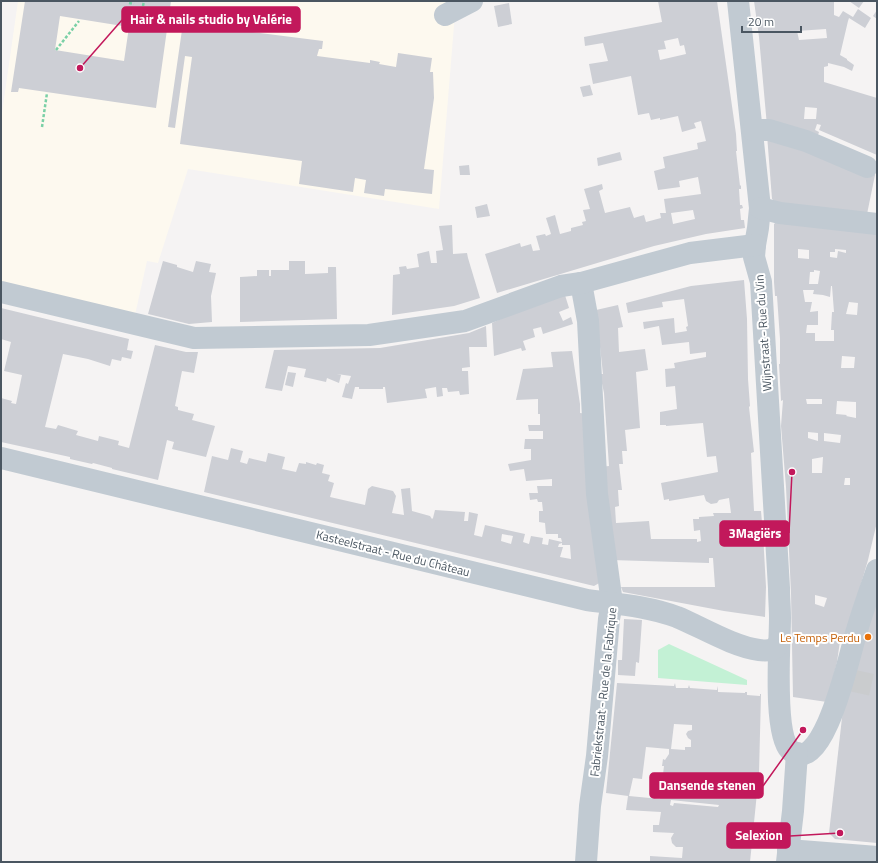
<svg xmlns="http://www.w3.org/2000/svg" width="878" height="863" font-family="'Titillium Web',sans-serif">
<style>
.commercial{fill:#fdf9ef}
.green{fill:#c3f1d5}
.building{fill:#cdcfd5;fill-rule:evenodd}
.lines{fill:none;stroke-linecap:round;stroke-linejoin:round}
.minor-tunnel{stroke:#caccce;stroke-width:22;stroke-dasharray:22 11;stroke-linecap:butt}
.path{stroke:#7ad0a6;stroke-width:2.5;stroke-dasharray:3 2;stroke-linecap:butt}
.minor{stroke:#c1cad2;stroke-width:22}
.food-dot{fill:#e8710a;stroke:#fff;stroke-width:1.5}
.labels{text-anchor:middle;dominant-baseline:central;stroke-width:4;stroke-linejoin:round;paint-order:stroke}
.street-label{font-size:12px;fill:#4a5661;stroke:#fff}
.food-label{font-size:12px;fill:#c56008;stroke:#fff;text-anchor:end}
.leader{fill:none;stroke:#c2185b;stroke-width:1.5}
.callout-dot{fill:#c2185b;stroke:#fff;stroke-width:1.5}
.callout{fill:#c2185b;stroke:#c2185b;stroke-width:1.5}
.callout-label{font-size:13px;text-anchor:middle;font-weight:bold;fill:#fff}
</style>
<rect width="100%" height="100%" fill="#f5f3f3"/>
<polygon class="commercial" points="18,1 456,1 439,209 188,169 158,263 147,261 135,315 1,282 1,120"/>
<polygon class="green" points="669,644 747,680 747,685 658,678 658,650"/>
<g class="building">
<path d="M 25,1 L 171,1 L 156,108 L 19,88 L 18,92 L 11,92 ZM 60,16 L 129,27 L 124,61 L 55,50 Z"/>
<path d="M 658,1 L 717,1 L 736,134 L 737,151 L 736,151 L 740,186 L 741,185 L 741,189 L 739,189 L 740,205 L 742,205 L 743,208 L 740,209 L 741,220 L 744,220 L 745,228 L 706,234 L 654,246 L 497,293 L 485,254 L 520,243 L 521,247 L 531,244 L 533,251 L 540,250 L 536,236 L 545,234 L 546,236 L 551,234 L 546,218 L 555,215 L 560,234 L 571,231 L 571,228 L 583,225 L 582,222 L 586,221 L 583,210 L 590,209 L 584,189 L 602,184 L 603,189 L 599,191 L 605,213 L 630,207 L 634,218 L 644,215 L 646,222 L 661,218 L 660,213 L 666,213 L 664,199 L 701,194 L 698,177 L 679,181 L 680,187 L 658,190 L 654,171 L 665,168 L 663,157 L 698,149 L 697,143 L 706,141 L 701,121 L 694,123 L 696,128 L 682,132 L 678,116 L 660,120 L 660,118 L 651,120 L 649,113 L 638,115 L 631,76 L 593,84 L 589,64 L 608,61 L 603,43 L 585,46 L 584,37 L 662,22 ZM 678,38 L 680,46 L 684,45 L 686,54 L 660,60 L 658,50 L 666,49 L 664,41 ZM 693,210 L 695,219 L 673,224 L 671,213 Z"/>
<path d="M 754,1 L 834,1 L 834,15 L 839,17 L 843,11 L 853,17 L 858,9 L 871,18 L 865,28 L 849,18 L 848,21 L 840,55 L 847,59 L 847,60 L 854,65 L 852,71 L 844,67 L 828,63 L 828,66 L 824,67 L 824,82 L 877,98 L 877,155 L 819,130 L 821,125 L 817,124 L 815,130 L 819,132 L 816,141 L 767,126 L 759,37 ZM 826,29 L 827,38 L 799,40 L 797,31 ZM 805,107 L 817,108 L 816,119 L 804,119 Z"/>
<polygon points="849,1 864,1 859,8"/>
<polygon points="509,3 512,24 498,27 494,6"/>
<polygon points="877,10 877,19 873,16"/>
<polygon points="183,23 323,41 322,49 319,49 317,56 370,63 370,60 380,62 379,64 396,67 398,53 432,58 430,72 433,72 434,98 424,169 434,170 432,194 385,189 384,196 364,193 366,180 355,178 353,192 299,184 302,161 180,144 192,57 185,56 175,128 168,127"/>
<polygon points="590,85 593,95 583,97 580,87"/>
<polygon points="767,135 875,175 867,214 777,203 772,199"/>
<polygon points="620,152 622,160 598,166 597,158"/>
<polygon points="469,165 470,175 460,175 459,166"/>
<polygon points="487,204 490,216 477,218 475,207"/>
<path d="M 779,220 L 877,233 L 877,522 L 868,560 L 844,642 L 840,641 L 837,662 L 827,702 L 793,697 L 791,593 L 786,487 L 781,426 L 783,400 L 781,401 L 779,364 L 780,364 L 780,339 L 777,296 L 775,296 L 774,282 L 774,224 ZM 798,249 L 809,250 L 809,259 L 798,258 ZM 835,249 L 846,250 L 846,253 L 838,251 L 837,258 L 830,257 L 830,252 L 835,252 ZM 814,270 L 820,271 L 818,284 L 809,284 L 810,272 L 814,272 ZM 831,286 L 832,286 L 834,312 L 832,312 L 831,330 L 834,330 L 834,341 L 815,341 L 815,333 L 806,333 L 807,325 L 818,325 L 818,311 L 810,312 L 812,302 L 805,302 L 803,290 L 814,290 L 813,294 L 823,295 L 830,297 ZM 849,302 L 858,303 L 857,315 L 846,314 ZM 842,356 L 855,357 L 854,368 L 841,368 ZM 806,399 L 822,399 L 822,404 L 807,404 ZM 837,401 L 856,402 L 856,418 L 846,416 L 847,415 L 836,414 ZM 808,432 L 818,433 L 818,441 L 808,438 ZM 824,433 L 841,435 L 840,443 L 824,441 ZM 823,457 L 822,473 L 812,473 L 812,459 ZM 845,478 L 850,478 L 850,485 L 844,485 ZM 815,595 L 827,598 L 824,607 L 815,604 Z"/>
<polygon points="452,225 453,254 467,253 468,258 480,298 454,306 392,315 393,275 400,274 399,267 406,266 407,269 419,267 417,254 429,251 431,263 437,263 436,251 443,250 439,226"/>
<polygon points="163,261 177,265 177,267 193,272 196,261 211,264 209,272 216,273 211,296 212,322 189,324 148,314"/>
<polygon points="289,261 305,261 305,274 328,273 328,267 336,267 337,319 240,322 240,277 257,276 257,270 269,270 269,276 271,276 271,270 289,270"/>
<polygon points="744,280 747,319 748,379 750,406 749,407 754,452 751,453 754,511 761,511 763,534 766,587 765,617 724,611 623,592 621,587 715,587 713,558 709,558 709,563 611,560 599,467 609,466 604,393 600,374 603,374 596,310 618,305 623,327 618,328 619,352 645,349 648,370 636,372 640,428 625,430 627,451 622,451 623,464 619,464 622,490 618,490 619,506 615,507 616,523 649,521 651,539 697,539 697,542 701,541 700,530 694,531 693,519 699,519 699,517 714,516 713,513 731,513 729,498 719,500 717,503 711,504 706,501 704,495 669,501 669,499 664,500 661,483 718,472 716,456 707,457 703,423 666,426 666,425 660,425 660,412 677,409 675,386 666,387 665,369 675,368 674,363 706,357 706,352 690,354 689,342 662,345 659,326 644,329 643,322 674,318 675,333 687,331 686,327 688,326 684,299 662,302 663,307 628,313 626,303 691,286"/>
<polygon points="564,292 569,308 559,312 563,321 571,317 573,324 543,334 541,327 533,329 535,337 523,341 526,350 522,351 521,348 494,356 492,323 518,311"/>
<polygon points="1,308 129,339 127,350 133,351 131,359 122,357 121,361 112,359 110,366 88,359 63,354 45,427 56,429 58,425 78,431 76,435 98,441 99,436 119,441 118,445 129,448 155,345 186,352 198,352 194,373 182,371 175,406 178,407 178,410 194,414 192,420 215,426 206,457 172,449 174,442 167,440 158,480 112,469 112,468 93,463 92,464 70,459 70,457 1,442 1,398 12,401 11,403 16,404 22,375 4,371 11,342 1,339"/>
<polygon points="486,326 487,347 469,347 470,367 462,368 462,371 468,371 469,394 460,395 459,391 448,392 447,388 442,388 443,396 437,397 436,387 425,389 427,398 387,403 385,387 383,387 383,389 359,389 359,387 355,387 352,399 342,397 346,383 348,384 351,376 337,374 341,375 339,383 327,378 326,382 304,377 306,369 288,366 282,391 265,388 274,350 380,348 469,333"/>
<path d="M 572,351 L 580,404 L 580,413 L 589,414 L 601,582 L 594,586 L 204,492 L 212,456 L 228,460 L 231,448 L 243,451 L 240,462 L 247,464 L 249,458 L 266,462 L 268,453 L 285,457 L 282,469 L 296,472 L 299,463 L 306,464 L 306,462 L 316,465 L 317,463 L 324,465 L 322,473 L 330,475 L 328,481 L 334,483 L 330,497 L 365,505 L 368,489 L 372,486 L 393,491 L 396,496 L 392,513 L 404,515 L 401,489 L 410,488 L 412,511 L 430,516 L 432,519 L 433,518 L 435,510 L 465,512 L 464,521 L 468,521 L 469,512 L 478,514 L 474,535 L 482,537 L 485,525 L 525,534 L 523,542 L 529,544 L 531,536 L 543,538 L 542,544 L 548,545 L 549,539 L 562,542 L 561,538 L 558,538 L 558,534 L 546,534 L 545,523 L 539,522 L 539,511 L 543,511 L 542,502 L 538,502 L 537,499 L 530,500 L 529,493 L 538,493 L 537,486 L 552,486 L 552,479 L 526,481 L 524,469 L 510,471 L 508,464 L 531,460 L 531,449 L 524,449 L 525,439 L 543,439 L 543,431 L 529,431 L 528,425 L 540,425 L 540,414 L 538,414 L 538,399 L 516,400 L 523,369 L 553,367 L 551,352 ZM 502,534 L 513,536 L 511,544 L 501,541 ZM 562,543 L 562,545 L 570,545 L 571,559 L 560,557 L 563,547 L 558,547 L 559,544 Z"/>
<polygon points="288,372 296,373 293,387 285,385"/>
<polygon points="877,594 877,843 835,839 829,833 843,709"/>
<polygon points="624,619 642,620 639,663 636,662 635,676 618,675 618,660 622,660"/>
<path d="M 617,683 L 674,686 L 675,683 L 676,688 L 688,688 L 689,685 L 690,688 L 717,690 L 718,686 L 718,692 L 745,693 L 745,692 L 747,692 L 747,695 L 760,696 L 760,694 L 761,694 L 759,773 L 750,862 L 650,862 L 650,856 L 682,858 L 683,847 L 676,847 L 672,843 L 671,838 L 674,833 L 653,832 L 653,825 L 659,825 L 661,812 L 626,810 L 628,796 L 606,793 ZM 674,724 L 692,725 L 692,730 L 688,731 L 686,734 L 688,738 L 691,740 L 691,747 L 685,747 L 685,750 L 671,749 ZM 646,747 L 669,749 L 669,754 L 665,760 L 663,759 L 662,766 L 664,766 L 660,799 L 629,796 L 633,778 L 642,779 ZM 671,800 L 719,805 L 718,807 L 674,803 L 673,806 L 670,805 Z"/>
</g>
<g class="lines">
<polyline class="minor-tunnel" points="850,680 877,686"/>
<g class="path">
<polyline points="129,3 134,4"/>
<polyline points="143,6 144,1"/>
<polyline points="170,10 181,11"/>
<polyline points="56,50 79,21"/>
<polyline points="42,127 47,93"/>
</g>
<g class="minor">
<path d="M 738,1 L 760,208 L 758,228 L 755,245 L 754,257 L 761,282 L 779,588 C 779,598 780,608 780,618 C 780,644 773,733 790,750 C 824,781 851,647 857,630 C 863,610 870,590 877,570"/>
<polyline points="445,15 472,1"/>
<polyline points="753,130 769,130 806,141 867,167"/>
<polyline points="760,208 780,213 877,224"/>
<polyline points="581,283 588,321 597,494 612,603 609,619 597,756 590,806 586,862"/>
<polyline points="1,292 194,338 369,335 465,321 561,286 581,283 690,253 755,245"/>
<path d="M 1,458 L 587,600 C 617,604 648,606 677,617 C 701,627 734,647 759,650 C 767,651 776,651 779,642"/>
<polyline points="788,850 877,857"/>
<polyline points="787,862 793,811 797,753"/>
</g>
</g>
<circle class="food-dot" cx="868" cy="637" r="4"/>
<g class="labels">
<g class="street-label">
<text transform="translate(763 333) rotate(-94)">Wijnstraat - Rue du Vin</text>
<text transform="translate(393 553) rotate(14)">Kasteelstraat - Rue du Château</text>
<text transform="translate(603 692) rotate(-84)">Fabriekstraat - Rue de la Fabrique</text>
</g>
<g class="food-label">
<text x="860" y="637">Le Temps Perdu</text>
</g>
</g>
<path class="leader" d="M80 68L122 20M792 472L789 533M803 730L763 786M840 833L790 836"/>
<g class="callout-dot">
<circle cx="80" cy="68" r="4"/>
<circle cx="792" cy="472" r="4"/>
<circle cx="803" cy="730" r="4"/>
<circle cx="840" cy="833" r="4"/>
</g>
<g class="callout">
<rect x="122" y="7" width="178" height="25" rx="4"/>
<rect x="720" y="521" width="69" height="25" rx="4"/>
<rect x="650" y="773" width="113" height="25" rx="4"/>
<rect x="727" y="823" width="63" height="25" rx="4"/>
</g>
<g class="callout-label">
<text x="211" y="24">Hair &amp; nails studio by Valérie</text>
<text x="755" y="538">3Magiërs</text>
<text x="707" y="790">Dansende stenen</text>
<text x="759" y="840">Selexion</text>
</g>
<rect width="878" height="863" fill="none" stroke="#4a5661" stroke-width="4"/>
<path d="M742 26v6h59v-6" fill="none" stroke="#4a5661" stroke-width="2"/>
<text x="748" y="26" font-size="12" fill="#4a5661" stroke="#ffffff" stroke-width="3" paint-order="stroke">20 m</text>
</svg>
